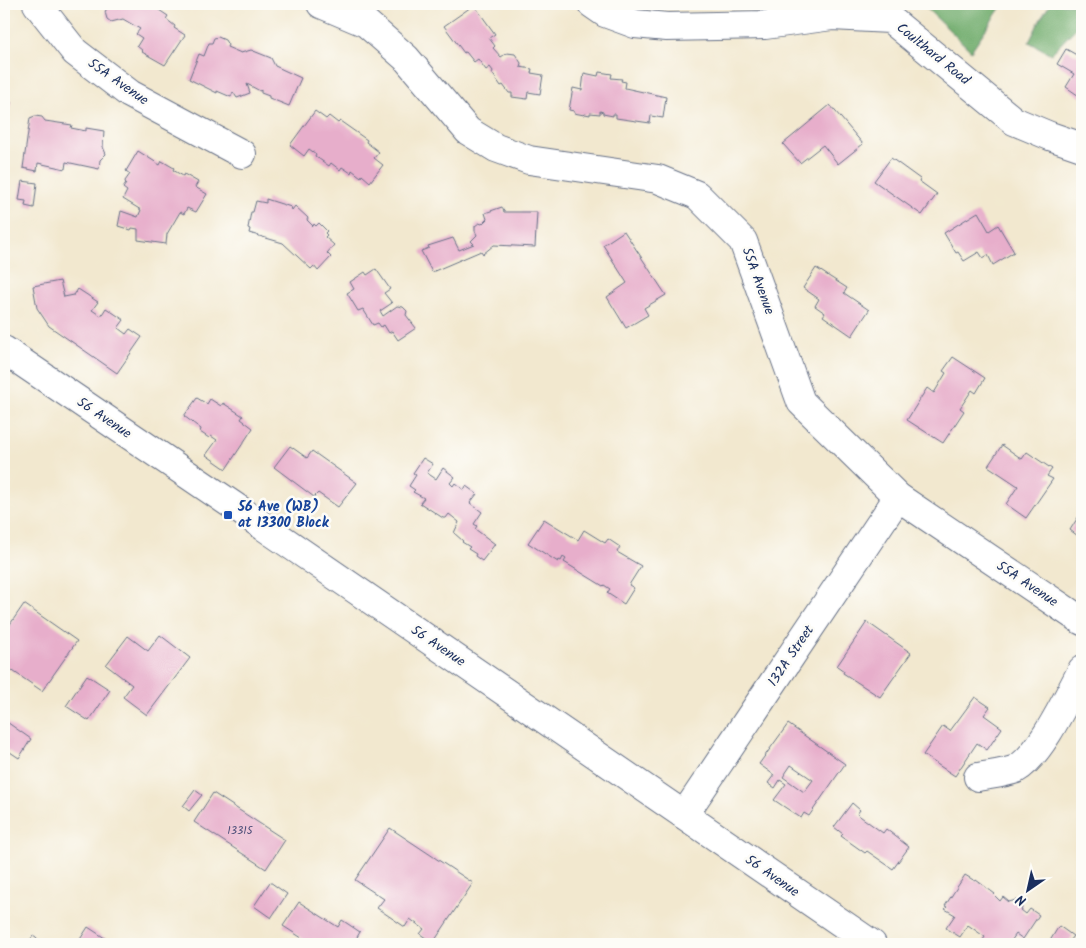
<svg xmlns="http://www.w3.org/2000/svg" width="1086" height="948" font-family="Kalam,sans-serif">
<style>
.forest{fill:#70ac6c;stroke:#466e65}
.building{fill:#e7aecb;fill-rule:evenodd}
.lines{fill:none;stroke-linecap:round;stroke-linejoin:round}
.minor-casing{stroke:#667086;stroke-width:30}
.minor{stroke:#fff;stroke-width:28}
.transit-dot{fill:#1a4fb4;stroke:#fdfcf7;stroke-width:2}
.labels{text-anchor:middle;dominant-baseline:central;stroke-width:5;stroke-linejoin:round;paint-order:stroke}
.number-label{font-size:11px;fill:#4e4f79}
.street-label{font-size:14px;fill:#1b2f5e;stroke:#fdfcf7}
.transit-label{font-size:14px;font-weight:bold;fill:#164399;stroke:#fdfcf7;text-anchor:start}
</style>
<rect width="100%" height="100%" fill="#fdfcf7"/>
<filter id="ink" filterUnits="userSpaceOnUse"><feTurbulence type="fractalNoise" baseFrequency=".02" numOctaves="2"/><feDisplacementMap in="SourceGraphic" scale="10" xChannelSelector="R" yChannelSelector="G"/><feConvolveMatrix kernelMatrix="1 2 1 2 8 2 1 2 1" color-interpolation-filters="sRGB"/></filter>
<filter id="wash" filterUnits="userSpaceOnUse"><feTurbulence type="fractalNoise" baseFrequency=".0096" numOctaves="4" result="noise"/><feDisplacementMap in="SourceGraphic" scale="20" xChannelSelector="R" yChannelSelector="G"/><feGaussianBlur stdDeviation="1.12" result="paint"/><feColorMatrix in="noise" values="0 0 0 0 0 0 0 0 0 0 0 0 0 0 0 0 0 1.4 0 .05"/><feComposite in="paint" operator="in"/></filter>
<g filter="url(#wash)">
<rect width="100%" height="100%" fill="#f2e8cf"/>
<g class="forest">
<polygon points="922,4 1003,4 971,51"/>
<polygon points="1050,4 1082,4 1082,26 1080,24 1051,54 1029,42 1039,22"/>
</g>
<g id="blocks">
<g class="building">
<polygon points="104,4 150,4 168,16 166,19 175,26 174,28 185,35 165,65 142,52 143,51 137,46 142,38 136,34 140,29 123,19 111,22 107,19 105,12 107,8"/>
<polygon points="474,5 495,34 489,38 495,46 493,48 501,57 507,53 515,54 521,63 520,67 532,69 531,73 543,75 540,94 528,92 527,99 512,97 512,93 509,93 503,85 501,86 492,73 493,71 490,67 486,70 478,59 474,62 466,52 464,53 444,26"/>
<polygon points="218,37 225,40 228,45 227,47 241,53 251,50 271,58 275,66 301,78 289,106 269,98 269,96 261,93 261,90 260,91 247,84 250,93 237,98 233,92 231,97 217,91 217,93 189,79 199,54 204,56 209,43 212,43 214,38"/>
<polygon points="1066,49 1082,58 1082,98 1066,87 1074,74 1057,64"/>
<polygon points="599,72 612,74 611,78 622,79 621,81 626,82 625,88 666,97 663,118 651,116 650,123 616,118 616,114 613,114 613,116 603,114 603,112 600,111 600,114 590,113 590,115 585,114 584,115 574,113 574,111 569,110 573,88 582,90 584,73 598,76"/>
<polygon points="4,88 9,89 7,95 9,96 8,101 11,102 9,112 6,111 5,120"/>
<polygon points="830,105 863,144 838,164 823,145 800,163 783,144"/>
<polygon points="315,111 326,119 329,116 338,123 340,121 367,140 366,142 379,152 374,158 383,165 370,182 362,175 361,177 352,170 351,173 342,167 340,170 331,163 329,166 315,156 316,154 309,149 304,156 290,145"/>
<polygon points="35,116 42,117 45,121 72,125 71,128 86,131 86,128 104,131 103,147 106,154 100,160 99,169 66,162 65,169 38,163 37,171 23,168 30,118"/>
<polygon points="138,151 160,165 162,161 174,168 173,170 183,176 184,174 198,182 195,187 207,194 196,212 187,208 184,214 180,212 167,234 166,244 138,240 138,229 132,228 131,230 118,226 121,211 138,217 141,210 123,199 127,191 123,188 126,184 125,181 130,174 126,171"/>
<polygon points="891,158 920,179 919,181 937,194 922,215 874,181"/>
<polygon points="22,181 37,183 34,208 25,206 26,201 19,200"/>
<polygon points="266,199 291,207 292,210 295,206 308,218 307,220 313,226 314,224 316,226 319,223 327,231 325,233 327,235 325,237 334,245 327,253 331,257 318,271 314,266 311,269 283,243 249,233 250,229 248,228 251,212 253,212 256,201 266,203"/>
<polygon points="502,207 504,212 537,212 535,247 494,245 483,254 481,251 432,272 421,251 429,248 428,246 453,238 459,250 474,244 471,241 477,235 475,231 475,226 479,223 482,224 487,219 485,213"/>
<polygon points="978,212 989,231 998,225 1014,252 993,265 988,255 983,258 979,252 964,261 958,252 956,253 944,233"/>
<polygon points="624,231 666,295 644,308 648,315 626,328 607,297 627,283 603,245"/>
<polygon points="816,268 847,288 844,293 869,310 852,336 823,316 825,313 815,306 819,299 803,288"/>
<polygon points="376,269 390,289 384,293 392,303 380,311 383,316 397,306 403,307 407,311 406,315 416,328 398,340 392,331 389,333 384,325 381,327 378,323 373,325 363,309 358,311 347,293 354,289 350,282 365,272 367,275"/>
<polygon points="60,281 64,297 74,295 78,289 98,302 92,310 101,316 106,308 124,320 118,328 126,334 130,329 142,337 117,373 49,326 37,308 33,286"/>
<polygon points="953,357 985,378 976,393 972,390 960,408 964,411 943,443 907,420 927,388 934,393 946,373 943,371"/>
<polygon points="197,398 207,404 210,399 221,406 223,403 243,416 241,419 253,428 226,469 206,455 217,440 211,436 209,438 200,432 201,429 184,416"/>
<polygon points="1002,445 1022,459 1027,452 1052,469 1047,476 1053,479 1026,518 1006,504 1018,486 988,466"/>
<polygon points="290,446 307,458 312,451 357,483 338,507 318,493 314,497 274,467"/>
<polygon points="423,458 433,464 427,473 436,479 443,468 455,477 450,483 453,486 455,483 464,490 466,486 477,494 470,503 482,512 474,524 477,526 475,529 495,544 482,561 475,556 476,554 468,549 470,547 462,542 463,541 454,533 459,522 449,514 446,518 443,518 420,503 424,498 413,492 415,490 409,486 416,475 413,473"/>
<polygon points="1082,511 1082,539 1070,530"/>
<polygon points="544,519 578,540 584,530 605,543 608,539 620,547 617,552 641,566 629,585 634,588 624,604 607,593 610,589 604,585 603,586 564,562 566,559 563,557 561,561 559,560 558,562 528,543"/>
<polygon points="24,604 77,641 42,691 4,665 4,633"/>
<polygon points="867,622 911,653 880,697 843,673 844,671 837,666"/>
<polygon points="160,635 190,658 147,715 123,697 132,685 106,665 128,636 148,651"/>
<polygon points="87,675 110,690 89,721 66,706"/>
<polygon points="975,697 990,707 984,715 1002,728 987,750 977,743 955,776 923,755 943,726 950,731"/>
<polygon points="4,720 31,739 19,758 4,748"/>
<path d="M 788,724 L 845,764 L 809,816 L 804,813 L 801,818 L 774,800 L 786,784 L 780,780 L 775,788 L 768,783 L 774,775 L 759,764 ZM 791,765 L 813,780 L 804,792 L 783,777 Z"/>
<polygon points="195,790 202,795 189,811 183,806"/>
<polygon points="213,793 285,840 266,869 194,822"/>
<polygon points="852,803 860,810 857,814 883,833 886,829 909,847 893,869 867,851 865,853 841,836 843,834 834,827"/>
<polygon points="390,828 473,883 433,943 420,934 424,929 410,919 405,927 377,908 384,899 355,880"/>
<polygon points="965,875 975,881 976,880 995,894 994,895 1000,901 1003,897 1009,902 1016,900 1021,903 1022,908 1021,910 1026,914 1030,909 1039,915 1023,939 1016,934 1009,944 989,944 983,940 985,937 968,925 960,937 946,928 955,915 945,909 947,907 945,906"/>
<polygon points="270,882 287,894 271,918 254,906"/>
<polygon points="299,902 338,927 342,920 360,932 353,944 302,944 305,940 283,926"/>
<polygon points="1059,926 1073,936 1069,941 1074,944 1048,944"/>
<polygon points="88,927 114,944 77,944"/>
<polygon points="33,936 45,944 27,944"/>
</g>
</g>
</g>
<g filter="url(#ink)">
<use href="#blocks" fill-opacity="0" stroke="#667086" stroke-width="1"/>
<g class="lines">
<defs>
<g id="minor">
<polyline points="37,4 75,52 130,94 242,154"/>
<polyline points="321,4 366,23 406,58 468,131 496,148 529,160 658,179 697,195 743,241 801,402 898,497 1082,621"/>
<polyline points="592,4 605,13 635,24 667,27 765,25 832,16 890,19 1014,121 1050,136 1082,147"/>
<polyline points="4,350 231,504 872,944"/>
<path d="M 978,777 C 988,775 1007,773 1016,769 C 1041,755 1068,696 1082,670"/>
<polyline points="684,815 898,497"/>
</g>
</defs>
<use href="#minor" class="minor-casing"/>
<use href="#minor" class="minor"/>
</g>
</g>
<rect class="transit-dot" x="223" y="510" width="10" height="10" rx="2.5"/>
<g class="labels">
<g class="number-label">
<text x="240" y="831">13315</text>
</g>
<g class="street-label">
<text transform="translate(933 54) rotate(39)">Coulthard Road</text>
<text transform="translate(118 82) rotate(35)">55A Avenue</text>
<text transform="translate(758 281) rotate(70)">55A Avenue</text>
<text transform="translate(104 418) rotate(34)">56 Avenue</text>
<text transform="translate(1027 584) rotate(34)">55A Avenue</text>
<text transform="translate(438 646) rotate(34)">56 Avenue</text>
<text transform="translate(791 656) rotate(-56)">132A Street</text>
<text transform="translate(772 876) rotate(35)">56 Avenue</text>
</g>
<g class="transit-label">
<text x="238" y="507">56 Ave (WB)<tspan x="238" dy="16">at 13300 Block</tspan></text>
</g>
</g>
<rect width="1086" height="948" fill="none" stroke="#fdfcf7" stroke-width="20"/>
<g transform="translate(1028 890) rotate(214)" stroke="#fdfcf7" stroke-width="4" paint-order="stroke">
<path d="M0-4L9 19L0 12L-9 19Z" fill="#1b2f5e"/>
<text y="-8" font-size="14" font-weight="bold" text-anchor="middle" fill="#1b2f5e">N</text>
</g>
</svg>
